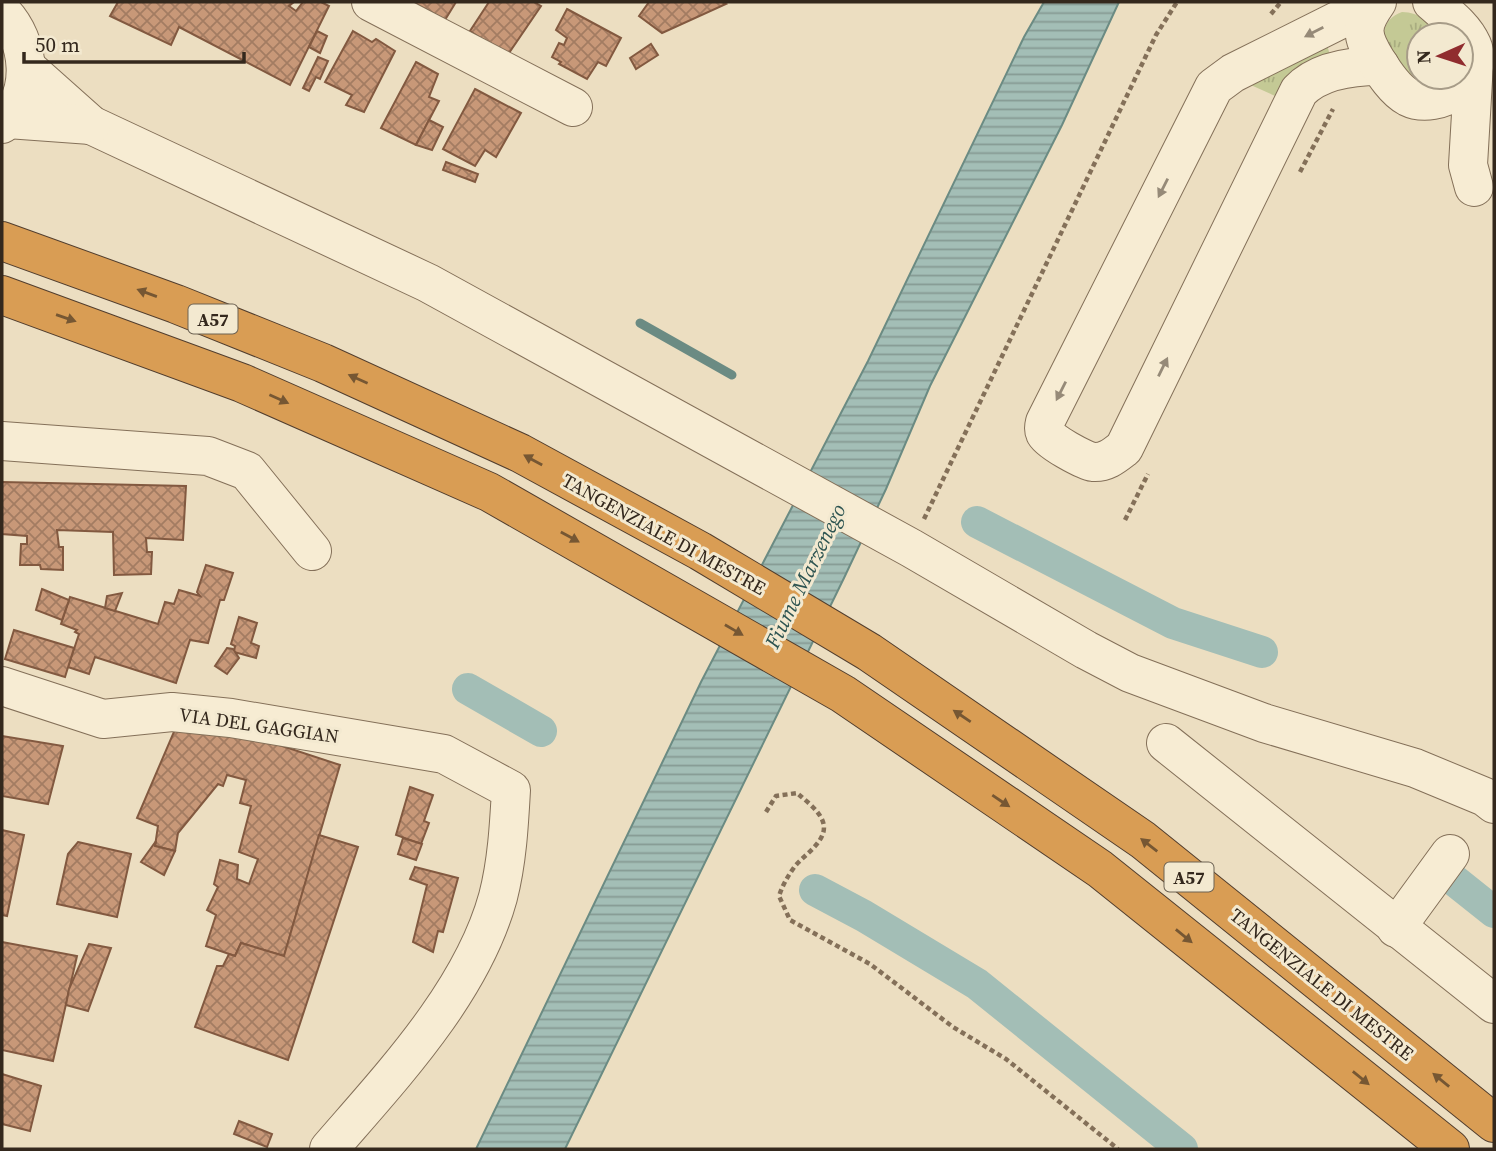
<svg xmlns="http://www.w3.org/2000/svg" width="1496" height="1151" font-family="'Source Serif 4',serif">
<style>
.grass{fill:url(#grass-tufts)}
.water{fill:url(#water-rules);stroke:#6b8b83;stroke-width:2}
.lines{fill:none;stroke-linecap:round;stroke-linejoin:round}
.stream{stroke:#6b8b83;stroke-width:9}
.canal{stroke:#a3beb6;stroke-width:32}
.building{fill:url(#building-cross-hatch);stroke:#825940;stroke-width:2}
.minor-casing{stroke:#847059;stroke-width:40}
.highway-casing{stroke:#523e2e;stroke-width:40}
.path{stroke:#847059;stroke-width:4.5;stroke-dasharray:5 3.5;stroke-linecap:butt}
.minor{stroke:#f7ecd3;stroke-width:38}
.highway{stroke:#d99d54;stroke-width:38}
.oneway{fill:#968a78}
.oneway2{fill:#765733}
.labels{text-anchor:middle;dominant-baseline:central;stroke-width:6;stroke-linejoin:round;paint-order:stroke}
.shield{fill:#f3e9d0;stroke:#6d6253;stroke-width:2}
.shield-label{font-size:18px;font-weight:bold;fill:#34281d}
.street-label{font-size:19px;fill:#34281d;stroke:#f3e9d0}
.water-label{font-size:21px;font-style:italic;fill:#2d5451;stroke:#f3e9d0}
</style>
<defs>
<pattern id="grass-tufts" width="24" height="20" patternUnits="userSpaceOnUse" patternTransform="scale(1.75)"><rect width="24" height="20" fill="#c4c995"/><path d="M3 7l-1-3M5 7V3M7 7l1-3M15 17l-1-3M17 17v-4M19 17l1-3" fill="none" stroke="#a9ad80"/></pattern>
<pattern id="water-rules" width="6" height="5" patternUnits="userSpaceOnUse" patternTransform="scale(1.75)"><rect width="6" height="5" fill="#a3beb6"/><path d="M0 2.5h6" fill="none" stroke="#869a93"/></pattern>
<pattern id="building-cross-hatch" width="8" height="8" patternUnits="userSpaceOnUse" patternTransform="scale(1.75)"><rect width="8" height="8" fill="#c89878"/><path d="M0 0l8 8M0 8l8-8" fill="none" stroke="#a37c62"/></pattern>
</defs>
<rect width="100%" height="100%" fill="#ecdec1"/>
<g class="grass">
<path d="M 1402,12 C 1420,12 1430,24 1443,35 L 1419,35 L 1419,77 L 1443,77 C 1413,99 1354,30 1402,12 Z"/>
<polygon points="1326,41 1331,59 1282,99 1244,82"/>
</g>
<polygon class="water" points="1044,2 1119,2 1062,125 930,386 886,489 844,578 565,1149 476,1149 701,682 868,361 1024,37"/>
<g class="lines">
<polyline class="stream" points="640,323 732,375"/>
<g class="canal">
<polyline points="977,522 1173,623 1262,652"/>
<polyline points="468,689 541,731"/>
<polyline points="1450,877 1494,912"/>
<polyline points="815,890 864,916 977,984 1182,1149"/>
</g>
</g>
<g class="building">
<polygon points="118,2 294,2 289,6 296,11 303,2 321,2 329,6 290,85 179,27 171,45 110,16"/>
<polygon points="412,2 456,2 445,20"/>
<polygon points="489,2 534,2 541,6 507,56 470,31"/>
<polygon points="649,2 722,2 726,4 662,33 639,16"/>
<polygon points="567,9 621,38 606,66 598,62 587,79 559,64 561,62 552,57 559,43 564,45 567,38 556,30"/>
<polygon points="317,31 327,36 320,53 309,47"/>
<polygon points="353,31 372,42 376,39 395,51 364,112 346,105 352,95 325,82"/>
<polygon points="651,44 658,55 636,69 630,58"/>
<polygon points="318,57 328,61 320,79 316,77 309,91 303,88"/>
<polygon points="416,62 438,74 429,97 439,101 416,145 381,128"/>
<polygon points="475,89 521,113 496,157 485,150 475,166 443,149"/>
<polygon points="429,120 443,127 432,150 416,145"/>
<polygon points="446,162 478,174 475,182 443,170"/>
<polygon points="2,482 186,486 183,540 146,538 147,552 152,552 151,574 114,575 113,532 57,530 59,547 63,547 63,570 41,569 40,565 20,565 21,544 27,544 27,536 2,534"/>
<polygon points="206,565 233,573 224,600 220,600 208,643 190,640 176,683 95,657 89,674 68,667 79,634 75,632 77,630 61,624 70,597 158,624 165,602 174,604 179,590 200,596 197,592"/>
<polygon points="42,589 69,600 62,620 36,610"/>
<polygon points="122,593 115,611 105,608 107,596"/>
<polygon points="239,617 257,623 251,643 259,646 256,658 234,652 235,646 231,644"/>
<polygon points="14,630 74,648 65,677 5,659"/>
<polygon points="227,648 233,649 239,658 227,674 215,666"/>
<polygon points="176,727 267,741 340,765 284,956 241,943 235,956 206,946 216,915 207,910 218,887 214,884 220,860 238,865 237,879 249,884 258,859 239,852 251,806 240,803 246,780 227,775 223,786 218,784 178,833 175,851 155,846 158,826 137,818"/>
<polygon points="2,736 63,746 48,804 2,796"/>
<polygon points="410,787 433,795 424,821 429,823 421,844 396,835"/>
<polygon points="2,830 24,835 7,916 2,915"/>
<polygon points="319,835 358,847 288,1060 195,1027 217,966 223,966 229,954 235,956 241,943 284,956"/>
<polygon points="403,838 422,844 416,860 398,854"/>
<polygon points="156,841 155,846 175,851 164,875 141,862"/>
<polygon points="78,842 131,854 117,917 57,904 68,854"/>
<polygon points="415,867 458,878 443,932 438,931 433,952 413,942 427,885 410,879"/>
<polygon points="2,942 77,956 53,1061 2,1050"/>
<polygon points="89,944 111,948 88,1011 66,1005 69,989"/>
<polygon points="2,1074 41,1086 30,1131 2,1124"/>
<polygon points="239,1121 272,1134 267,1147 234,1134"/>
</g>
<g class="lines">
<defs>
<g id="minor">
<polyline points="371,2 573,107"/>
<path d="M 1375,2 L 1233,73 L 1214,87 L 1045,422 C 1044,426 1043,429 1045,433 C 1048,441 1085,461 1093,462 C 1106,463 1115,455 1124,448 L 1299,91 C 1319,70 1352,66 1380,66"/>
<path d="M 1377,2 C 1360,26 1361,35 1376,60 C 1384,73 1395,90 1408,97 C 1438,112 1487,80 1472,45 C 1464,27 1447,15 1432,2"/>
<path d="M 2,12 C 31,42 36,94 2,124"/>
<polyline points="27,68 91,125 428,283 911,548 1086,650 1130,673 1264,723 1415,768 1485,797 1494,804"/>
<polyline points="8,119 91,125"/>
<polyline points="1474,187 1468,165 1474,63"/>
<polyline points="2,441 208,456 247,471 312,551"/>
<path d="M 2,686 L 103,719 L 172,712 L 231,718 L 444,754 L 511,790 C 509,826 507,862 498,897 C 472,992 392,1076 329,1149"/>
<polyline points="1166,743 1494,1004"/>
<polyline points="1396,928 1450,854"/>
</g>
<g id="highway">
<polyline points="2,241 176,304 323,363 520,453 700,551 869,652 1143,840 1494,1123"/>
<polyline points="2,295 242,383 489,492 843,694 1100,869 1450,1149"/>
</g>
</defs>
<use href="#minor" class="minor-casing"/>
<use href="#highway" class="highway-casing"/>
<g class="path">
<polyline points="1271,14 1281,2"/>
<polyline points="1300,172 1333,109"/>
<polyline points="924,519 1156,35 1177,2"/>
<polyline points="1125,520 1148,474"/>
<path d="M 766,812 L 776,796 L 797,793 C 806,801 819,810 823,822 C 829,840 805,854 795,866 C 788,876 783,884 779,896 L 790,920 L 870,964 L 953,1027 L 1006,1059 L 1118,1149"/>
</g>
<use href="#minor" class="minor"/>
<use href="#highway" class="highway"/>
</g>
<defs><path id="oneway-solid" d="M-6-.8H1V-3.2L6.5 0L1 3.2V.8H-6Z" transform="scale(1.75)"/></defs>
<g class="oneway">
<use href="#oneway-solid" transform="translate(1314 32) rotate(153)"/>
<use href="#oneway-solid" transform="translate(1163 188) rotate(117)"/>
<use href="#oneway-solid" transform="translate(1163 367) rotate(-64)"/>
<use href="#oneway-solid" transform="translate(1061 391) rotate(117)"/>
</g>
<g class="oneway2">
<use href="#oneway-solid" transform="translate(147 293) rotate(-160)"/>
<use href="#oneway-solid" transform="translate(66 318) rotate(19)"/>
<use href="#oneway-solid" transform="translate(358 379) rotate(-156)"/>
<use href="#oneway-solid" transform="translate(279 399) rotate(24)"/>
<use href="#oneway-solid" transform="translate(533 460) rotate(-151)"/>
<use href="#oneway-solid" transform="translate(570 537) rotate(29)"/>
<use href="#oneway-solid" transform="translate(734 630) rotate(30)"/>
<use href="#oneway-solid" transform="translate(962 716) rotate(-146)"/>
<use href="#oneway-solid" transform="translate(1001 801) rotate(34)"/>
<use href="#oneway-solid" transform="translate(1149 845) rotate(-142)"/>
<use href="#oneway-solid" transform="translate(1184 936) rotate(39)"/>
<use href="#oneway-solid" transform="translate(1361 1078) rotate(39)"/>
<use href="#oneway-solid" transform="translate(1441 1080) rotate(-141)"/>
</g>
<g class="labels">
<g class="shield">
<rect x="188.5" y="304.5" width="49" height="29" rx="5"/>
<rect x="1164.5" y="862.5" width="49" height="29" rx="5"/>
</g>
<g class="shield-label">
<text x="213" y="319">A57</text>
<text x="1189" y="877">A57</text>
</g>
<g class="street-label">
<text transform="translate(664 534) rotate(29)">TANGENZIALE DI MESTRE</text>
<text transform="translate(259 725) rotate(8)">VIA DEL GAGGIAN</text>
<text transform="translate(1322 984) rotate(39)">TANGENZIALE DI MESTRE</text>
</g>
<g class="water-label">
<text transform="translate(805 576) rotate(-64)">Fiume Marzenego</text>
</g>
</g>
<rect width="1496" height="1151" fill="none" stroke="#34281d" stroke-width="7"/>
<g transform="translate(1440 56) rotate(267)"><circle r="33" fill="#f3e9d0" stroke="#a79c88" stroke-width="2"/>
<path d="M0-5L12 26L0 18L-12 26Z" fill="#902c2e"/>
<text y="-10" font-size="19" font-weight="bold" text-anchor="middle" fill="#34281d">N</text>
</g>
<path d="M24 52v10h220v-10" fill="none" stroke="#34281d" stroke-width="3.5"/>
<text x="35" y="52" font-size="21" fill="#34281d" stroke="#f3e9d0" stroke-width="5" paint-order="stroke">50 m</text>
</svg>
